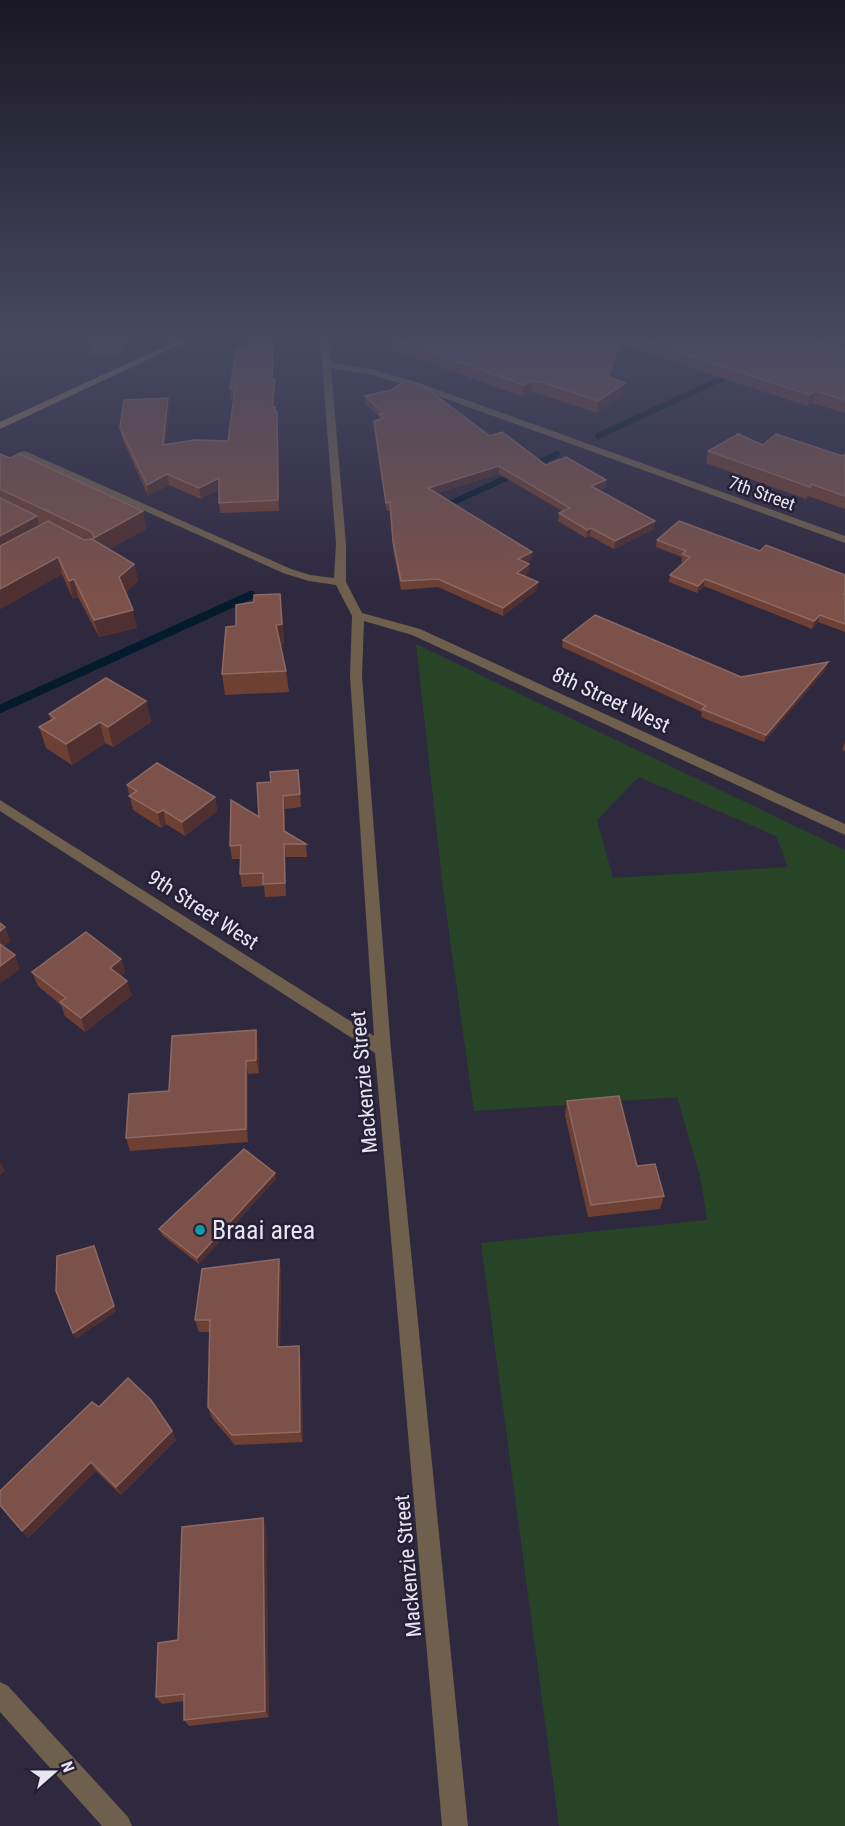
<svg xmlns="http://www.w3.org/2000/svg" width="845" height="1826" font-family="'Roboto Condensed',sans-serif">
<style>
.green{fill:#274526;fill-rule:evenodd}
.lines{fill:none;stroke-linecap:round;stroke-linejoin:round}
.stream-far1{stroke:#031b2c;stroke-width:6}
.stream{stroke:#031b2c;stroke-width:8}
.street{fill:#6f5f4d;fill-rule:evenodd}
.secondary{fill:#947a5e;fill-rule:evenodd}
.wall{fill:#6e4034}
.shaded-wall{fill:#4f2f30}
.building{fill:#7b5149;stroke:#8d6964;stroke-width:1.5}
.culture-dot{fill:#0f9aa8;stroke:#252035;stroke-width:2}
.labels{text-anchor:middle;dominant-baseline:central;stroke-width:5;stroke-linejoin:round;paint-order:stroke}
.far-street-label{font-size:18px;fill:#e9e6f4;stroke:#252035}
.street-label{font-size:21px;fill:#e9e6f4;stroke:#252035}
.near-poi-label{font-size:26px;fill:#e9e6f4;stroke:#252035;text-anchor:start}
</style>
<rect width="100%" height="100%" fill="#2f293f"/>
<path class="green" d="M 416,644 L 845,850 L 845,1826 L 559,1826 L 481,1243 L 707,1220 L 701,1180 L 677,1097 L 474,1111 L 443,889 ZM 639,777 L 776,836 L 788,867 L 613,878 L 597,820 Z"/>
<g class="lines">
<g class="stream-far1">
<polyline points="598,436 732,374"/>
<polyline points="530,467 557,454"/>
<polyline points="443,507 515,474"/>
</g>
<polyline class="stream" points="0,709 251,595"/>
<g class="street">
<polygon points="320,338 328,338 331,363 372,369 416,382 845,536 845,543 410,386 371,375 331,368 346,544 346,582 362,613 420,629 845,824 845,835 412,635 364,621 362,676 391,1050 468,1826 442,1826 375,1053 0,811 0,800 374,1036 350,676 352,616 336,585 309,581 283,573 16,453 25,451 291,569 310,575 334,578 336,544"/>
<polygon points="0,1682 8,1686 128,1817 132,1826 102,1826 0,1712"/>
</g>
<polygon class="secondary" points="183,338 194,338 0,429 0,422"/>
</g>
<g class="wall">
<polygon points="89,338 126,338 124,353 91,355 89,342"/>
<polygon points="390,338 845,338 845,413 812,403 807,406 622,345 610,378 623,394 597,413 543,395 531,392 523,397 390,349"/>
<polygon points="274,345 273,379 276,389 274,407 275,407 278,422 279,511 220,513 219,503 219,489 201,499 169,485 148,496 122,438 120,428 169,408 166,445 228,441 234,399 231,400 230,389"/>
<polygon points="365,396 490,436 546,465 606,480 605,488 599,490 654,529 614,549 590,536 586,538 558,521 559,513 562,511 499,474 437,493 532,552 531,560 526,562 529,572 524,576 537,590 503,616 438,587 401,590 393,549 390,511 387,511 374,429 374,421 379,420 379,416 365,404"/>
<polygon points="763,445 842,456 845,454 845,509 808,496 806,499 706,463 708,451"/>
<polygon points="0,454 143,511 146,529 109,549 134,564 138,581 126,592 137,628 99,637 78,597 73,599 62,574 0,609"/>
<polygon points="657,540 760,551 845,575 845,632 818,622 812,629 704,586 697,593 669,582 670,575 684,563 681,562 682,557 656,547"/>
<polygon points="282,614 284,644 280,645 286,671 289,692 225,695 222,674 236,626"/>
<polygon points="563,640 741,677 826,669 764,742 701,717 702,712 562,647"/>
<polygon points="146,701 151,722 113,747 105,743 72,765 46,748 39,727 51,720 49,714"/>
<polygon points="845,742 845,751 842,750"/>
<polygon points="298,770 301,807 285,809 285,832 306,844 307,857 286,857 286,896 265,897 264,886 242,887 240,874 240,859 232,859 230,846 259,817"/>
<polygon points="127,785 215,797 217,811 185,836 166,824 161,828 133,810"/>
<polygon points="121,959 125,973 121,976 132,995 85,1032 65,1016 61,1005 38,986 32,972"/>
<polygon points="258,1043 259,1073 248,1074 248,1142 130,1151 126,1138 169,1091"/>
<polygon points="567,1101 664,1196 660,1209 588,1217 565,1115"/>
<polygon points="276,1179 199,1264 162,1235 159,1229"/>
<polygon points="279,1259 281,1271 280,1347 301,1357 303,1442 235,1445 212,1418 208,1407 210,1332 199,1332 195,1320"/>
<polygon points="99,1407 172,1431 176,1440 121,1495 96,1471 28,1538 0,1506"/>
<polygon points="266,1527 269,1717 189,1726 184,1720 184,1701 162,1704 156,1697 178,1640"/>
</g>
<g class="shaded-wall">
<polygon points="122,338 126,338 124,353 122,340"/>
<polygon points="274,338 274,345 273,389 272,379"/>
<polygon points="621,338 622,338 622,345 607,389 608,377"/>
<polygon points="275,379 276,389 273,418 272,407"/>
<polygon points="532,381 531,392 523,397 524,385"/>
<polygon points="625,383 623,394 597,413 598,401"/>
<polygon points="815,391 812,403 807,406 810,395"/>
<polygon points="168,398 169,408 165,456 163,445"/>
<polygon points="277,412 278,422 279,511 278,500"/>
<polygon points="499,466 499,474 428,496 428,488"/>
<polygon points="167,474 169,485 148,496 147,485"/>
<polygon points="219,478 221,489 201,499 199,488"/>
<polygon points="606,480 605,488 591,494 591,486"/>
<polygon points="143,511 146,529 97,555 94,538"/>
<polygon points="37,516 41,533 0,556 0,536"/>
<polygon points="655,521 654,529 614,549 615,541"/>
<polygon points="591,528 590,536 586,538 587,530"/>
<polygon points="532,552 531,560 517,567 518,559"/>
<polygon points="58,557 62,574 0,609 0,589"/>
<polygon points="134,564 138,581 123,595 119,577"/>
<polygon points="529,564 529,572 517,581 517,573"/>
<polygon points="74,579 78,597 73,599 69,581"/>
<polygon points="705,579 704,586 697,593 698,586"/>
<polygon points="538,582 537,590 503,616 503,608"/>
<polygon points="280,594 284,644 278,645 276,625"/>
<polygon points="133,610 137,628 99,637 94,620"/>
<polygon points="820,615 818,622 812,629 814,621"/>
<polygon points="828,662 826,669 764,742 766,735"/>
<polygon points="146,701 151,722 113,747 108,727"/>
<polygon points="100,722 105,743 72,765 66,744"/>
<polygon points="283,796 285,809 285,844 284,831"/>
<polygon points="215,797 217,811 185,836 182,822"/>
<polygon points="163,810 166,824 161,828 158,813"/>
<polygon points="284,844 286,857 286,896 285,883"/>
<polygon points="5,927 11,941 0,949 0,931"/>
<polygon points="15,955 20,969 0,984 0,966"/>
<polygon points="121,959 125,973 114,982 110,968"/>
<polygon points="127,981 132,995 85,1032 81,1018"/>
<polygon points="256,1030 258,1043 259,1073 256,1060"/>
<polygon points="246,1061 248,1074 248,1142 246,1129"/>
<polygon points="0,1161 5,1171 0,1175"/>
<polygon points="275,1173 276,1179 199,1264 197,1258"/>
<polygon points="94,1246 116,1312 76,1339 73,1333"/>
<polygon points="279,1259 281,1271 280,1358 277,1347"/>
<polygon points="299,1346 301,1357 303,1442 300,1432"/>
<polygon points="172,1431 176,1440 121,1495 116,1487"/>
<polygon points="91,1462 96,1471 28,1538 22,1531"/>
<polygon points="263,1518 266,1527 269,1717 265,1711"/>
</g>
<g class="building">
<polygon points="89,338 122,338 122,340 89,342"/>
<polygon points="266,338 273,338 272,379 275,379 272,407 275,407 275,412 277,412 278,500 219,503 219,478 199,488 167,474 147,485 120,428 124,400 168,398 163,445 194,440 228,441 235,389 230,389 236,350"/>
<polygon points="390,338 621,338 608,377 625,383 598,401 544,383 532,381 524,385"/>
<polygon points="637,338 806,338 845,349 845,400 815,391 810,395"/>
<polygon points="407,380 423,386 490,436 502,432 546,465 566,457 606,480 591,486 655,521 615,541 591,528 587,530 559,513 570,508 499,466 428,488 532,552 518,559 529,564 517,573 538,582 503,608 438,579 401,581 393,541 390,502 386,503 374,421 384,418 379,414 383,413 365,396 391,390"/>
<polygon points="738,434 763,445 776,434 842,456 845,454 845,496 811,484 810,487 708,451"/>
<polygon points="0,454 10,458 19,454 143,511 94,538 92,532 0,489"/>
<polygon points="0,498 37,516 0,536"/>
<polygon points="48,521 84,540 92,539 134,564 119,577 133,610 94,620 74,579 69,581 58,557 0,589 0,546"/>
<polygon points="679,521 760,551 766,545 845,575 845,593 844,594 845,595 845,624 820,615 814,621 705,579 698,586 670,575 690,557 682,554 686,551 657,540"/>
<polygon points="280,594 282,624 276,625 286,671 222,674 226,627 236,626 236,605 254,602 254,595"/>
<polygon points="595,615 741,677 828,662 766,735 702,709 706,706 563,640"/>
<polygon points="106,678 146,701 108,727 100,722 66,744 39,727 55,718 49,714"/>
<polygon points="157,763 215,797 182,822 163,810 158,813 129,796 137,791 127,785"/>
<polygon points="298,770 300,794 283,796 284,831 306,844 284,844 285,883 263,884 263,873 240,874 241,845 230,846 231,800 259,817 257,783 271,782 270,772"/>
<polygon points="0,923 5,927 0,931"/>
<polygon points="86,932 121,959 110,968 127,981 81,1018 60,1002 66,998 32,972"/>
<polygon points="0,944 15,955 0,966"/>
<polygon points="256,1030 256,1060 246,1061 246,1129 126,1138 129,1094 169,1091 172,1036"/>
<polygon points="619,1096 637,1166 655,1164 664,1196 591,1205 567,1101"/>
<polygon points="244,1149 275,1173 197,1258 159,1229"/>
<polygon points="94,1246 114,1306 73,1333 56,1291 57,1256"/>
<polygon points="279,1259 277,1347 299,1346 300,1432 232,1435 208,1407 210,1320 195,1320 202,1269"/>
<polygon points="128,1378 151,1400 172,1431 116,1487 91,1462 22,1531 0,1505 0,1491 92,1402 99,1407"/>
<polygon points="263,1518 265,1711 184,1720 184,1694 156,1697 158,1643 178,1640 182,1527"/>
</g>
<linearGradient id="sky" x2="0" y2="1"><stop stop-color="#1a1723"/><stop offset="0.57" stop-color="#474963"/><stop offset="1" stop-color="#474963" stop-opacity="0"/></linearGradient>
<rect width="845" height="593" fill="url(#sky)"/>
<circle class="culture-dot" cx="200" cy="1230" r="6"/>
<g class="labels">
<g class="far-street-label">
<text transform="translate(762 493) rotate(20)">7th Street</text>
</g>
<g class="street-label">
<text transform="translate(611 700) rotate(25)">8th Street West</text>
<text transform="translate(203 910) rotate(33)">9th Street West</text>
<text transform="translate(364 1082) rotate(-95)">Mackenzie Street</text>
<text transform="translate(408 1566) rotate(-95)">Mackenzie Street</text>
</g>
<g class="near-poi-label">
<text x="212" y="1230">Braai area</text>
</g>
</g>
<g transform="translate(54 1772) rotate(69)" stroke="#252035" stroke-width="4.5" paint-order="stroke">
<path d="M0-4.5L10 22L0 15L-10 22Z" fill="#e9e6f4"/>
<text y="-9" font-size="16" font-weight="bold" text-anchor="middle" fill="#e9e6f4">N</text>
</g>
</svg>
